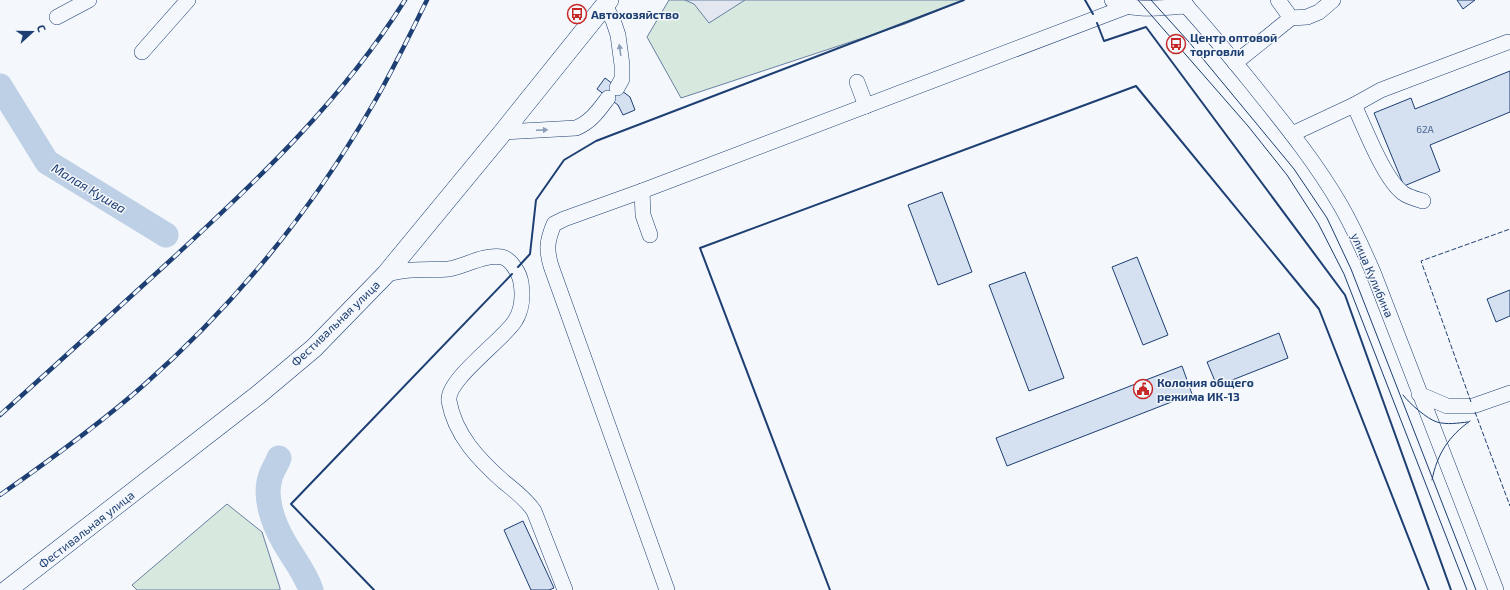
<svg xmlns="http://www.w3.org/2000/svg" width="1510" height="590" font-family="'Exo 2',sans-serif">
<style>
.green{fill:#d7e8df;stroke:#687fa3}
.parking{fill:#e3e8f0;stroke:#687fa3}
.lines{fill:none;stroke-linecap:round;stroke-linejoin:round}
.river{stroke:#bed0e5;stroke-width:25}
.building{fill:#d5e0f0;stroke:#1d3f73}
.minor-casing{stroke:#1d3f73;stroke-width:16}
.major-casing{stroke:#1d3f73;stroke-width:20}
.minor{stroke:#f4f7fb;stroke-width:15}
.major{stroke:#f4f7fb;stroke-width:19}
.tram{stroke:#1d3f73;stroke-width:1}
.rail-casing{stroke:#1d3f73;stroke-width:4.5}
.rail{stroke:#f4f7fb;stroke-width:3;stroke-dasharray:9;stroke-linecap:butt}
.fence{stroke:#1d3f73;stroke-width:1;stroke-dasharray:5 2;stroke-linecap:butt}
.wall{stroke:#1d3f73;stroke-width:2}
.oneway{fill:#889bb7}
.labels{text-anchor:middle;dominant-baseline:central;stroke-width:3;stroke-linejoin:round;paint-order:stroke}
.number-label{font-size:10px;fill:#4b6792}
.poi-label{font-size:12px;font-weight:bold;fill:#1d3f73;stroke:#f4f7fb;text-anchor:start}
.street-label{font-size:12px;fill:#1d3f73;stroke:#f4f7fb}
.water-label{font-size:13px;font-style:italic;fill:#1d3f73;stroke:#f4f7fb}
</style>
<rect width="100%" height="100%" fill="#f4f7fb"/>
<g class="green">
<polygon points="669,0 964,0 905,24 681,98 647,37"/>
<polygon points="227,504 262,532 280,588 280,590 137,590 132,585"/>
</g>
<polygon class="parking" points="685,0 745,0 709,23 694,4"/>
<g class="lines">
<g class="river">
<polyline points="0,86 47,162 166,235"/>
<path d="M 279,458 C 277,464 273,469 271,475 C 263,496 273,523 284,542 C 293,558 305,572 311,590"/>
</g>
</g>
<g class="building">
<polygon points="1457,0 1475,0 1463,9"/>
<polygon points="1510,71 1510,112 1430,145 1440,171 1404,186 1374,113 1411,98 1415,109"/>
<polygon points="605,78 630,97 635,110 623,115 618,105 597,89"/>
<polygon points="942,192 972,272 938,285 908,205"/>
<polygon points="1137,257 1168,335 1143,345 1112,267"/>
<polygon points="1025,272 1064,378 1029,391 989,285"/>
<polygon points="1510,290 1510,316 1496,322 1487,299"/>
<polygon points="1279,333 1288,358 1217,386 1207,362"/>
<polygon points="1182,366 1192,394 1007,466 996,438"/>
<polygon points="523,521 554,588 549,590 531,590 504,530"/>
</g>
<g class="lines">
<defs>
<g id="minor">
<path d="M 1112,0 C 1132,13 1164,7 1187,6"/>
<path d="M 1181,0 C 1205,26 1228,54 1250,81 C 1282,121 1315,161 1341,206 C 1353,227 1363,249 1373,272 L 1496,590"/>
<polyline points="1278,0 1291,18"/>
<polyline points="605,6 613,20 618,35 622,65 622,79 617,88"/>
<polyline points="57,17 89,0"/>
<polyline points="142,52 188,0"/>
<polyline points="1235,63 1291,18 1307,17 1319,12 1333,0"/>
<polyline points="857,82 866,106"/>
<path d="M 1354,105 C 1365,128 1384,179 1403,193 C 1408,197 1416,199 1423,201"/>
<path d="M 503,132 L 576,128 C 591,122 599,110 608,98"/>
<polyline points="1292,134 1354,105 1381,90 1508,42"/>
<polyline points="642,191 643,215 650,235"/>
<path d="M 386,274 C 395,272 404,270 413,270 C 425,269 437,270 449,269 C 466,266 484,254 502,257 C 511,259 520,274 521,283 C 523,295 522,310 515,321 C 503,340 446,380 449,401 C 455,435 479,460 504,482 C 515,491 526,499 534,511 L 565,590"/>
<polyline points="1419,394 1447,406 1473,406 1510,393"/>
<path d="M 667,590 L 551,266 C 546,249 547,241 554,224 L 564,219 L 642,191 L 1126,7"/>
</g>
<polyline id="major" points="7,590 258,395 314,348 386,274 503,132 609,0"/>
</defs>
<use href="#minor" class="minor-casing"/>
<use href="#major" class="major-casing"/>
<use href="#minor" class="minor"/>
<use href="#major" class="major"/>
<g class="tram">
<polyline points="1138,0 1248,126 1287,175 1318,223 1344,274 1467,590"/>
<polyline points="1151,0 1189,42 1294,169 1327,218 1351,269 1476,590"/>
<path d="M 1403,395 C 1409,403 1427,419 1437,422 C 1447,425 1458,423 1468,422"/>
<path d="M 1432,480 C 1437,454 1449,436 1470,421"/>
</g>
<defs>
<g id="rail">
<path d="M 0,415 C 58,363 115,311 173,258 C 258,180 343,99 405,0"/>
<path d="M 0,495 C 50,460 100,424 145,384 C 234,305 312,210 372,106 C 392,72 409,36 427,0"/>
</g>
</defs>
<use href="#rail" class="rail-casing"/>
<use href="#rail" class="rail"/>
<g class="fence">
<polyline points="1471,402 1421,261 1510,229"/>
<polyline points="1475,412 1510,506"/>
</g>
<g class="wall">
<polyline points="1085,0 1093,14"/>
<polyline points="1097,23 1104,41 1146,27 1345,295 1451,590"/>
<polyline points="518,267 530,254 536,200 564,160 596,141 964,0"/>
<polyline points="374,590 291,504 512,274"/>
<polyline points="830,590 700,248 1136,86 1319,309 1429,590"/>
</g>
</g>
<defs><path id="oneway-solid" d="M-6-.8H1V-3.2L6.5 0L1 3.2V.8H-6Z"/></defs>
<g class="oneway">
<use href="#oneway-solid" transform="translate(620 50) rotate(-98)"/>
<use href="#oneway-solid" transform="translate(542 130) rotate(-3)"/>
</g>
<defs>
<symbol id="bus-ring" viewBox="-11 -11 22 22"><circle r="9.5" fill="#f4f7fb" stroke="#c62828" stroke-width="1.5"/><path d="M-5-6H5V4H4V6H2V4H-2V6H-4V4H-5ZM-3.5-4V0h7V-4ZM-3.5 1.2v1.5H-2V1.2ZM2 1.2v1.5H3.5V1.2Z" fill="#c62828"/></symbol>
<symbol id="civic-ring" viewBox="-11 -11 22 22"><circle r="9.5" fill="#f4f7fb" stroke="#c62828" stroke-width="1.5"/><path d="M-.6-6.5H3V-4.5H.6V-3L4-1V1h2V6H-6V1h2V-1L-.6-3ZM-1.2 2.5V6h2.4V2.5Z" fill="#c62828"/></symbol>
</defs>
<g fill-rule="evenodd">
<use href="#bus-ring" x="566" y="3" width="22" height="22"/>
<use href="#bus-ring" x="1165" y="33" width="22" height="22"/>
<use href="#civic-ring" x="1132" y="378" width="22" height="22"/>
</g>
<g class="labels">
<g class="number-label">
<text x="1425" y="129">62А</text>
</g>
<g class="poi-label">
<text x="591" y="14">Автохозяйство</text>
<text x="1190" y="37">Центр оптовой<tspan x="1190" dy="14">торговли</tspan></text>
<text x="1157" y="382">Колония общего<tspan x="1157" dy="14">режима ИК-13</tspan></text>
</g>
<g class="street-label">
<text transform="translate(1373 275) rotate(67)">улица Кулибина</text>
<text transform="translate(335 323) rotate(-44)">Фестивальная улица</text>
<text transform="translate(86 529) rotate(-38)">Фестивальная улица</text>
</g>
<g class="water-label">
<text transform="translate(89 188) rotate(31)">Малая Кушва</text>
</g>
</g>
<g transform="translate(32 32) rotate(69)" stroke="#f4f7fb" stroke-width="3" paint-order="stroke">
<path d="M0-3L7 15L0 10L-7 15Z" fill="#1d3f73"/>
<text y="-6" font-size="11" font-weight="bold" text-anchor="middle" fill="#1d3f73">С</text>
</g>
</svg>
